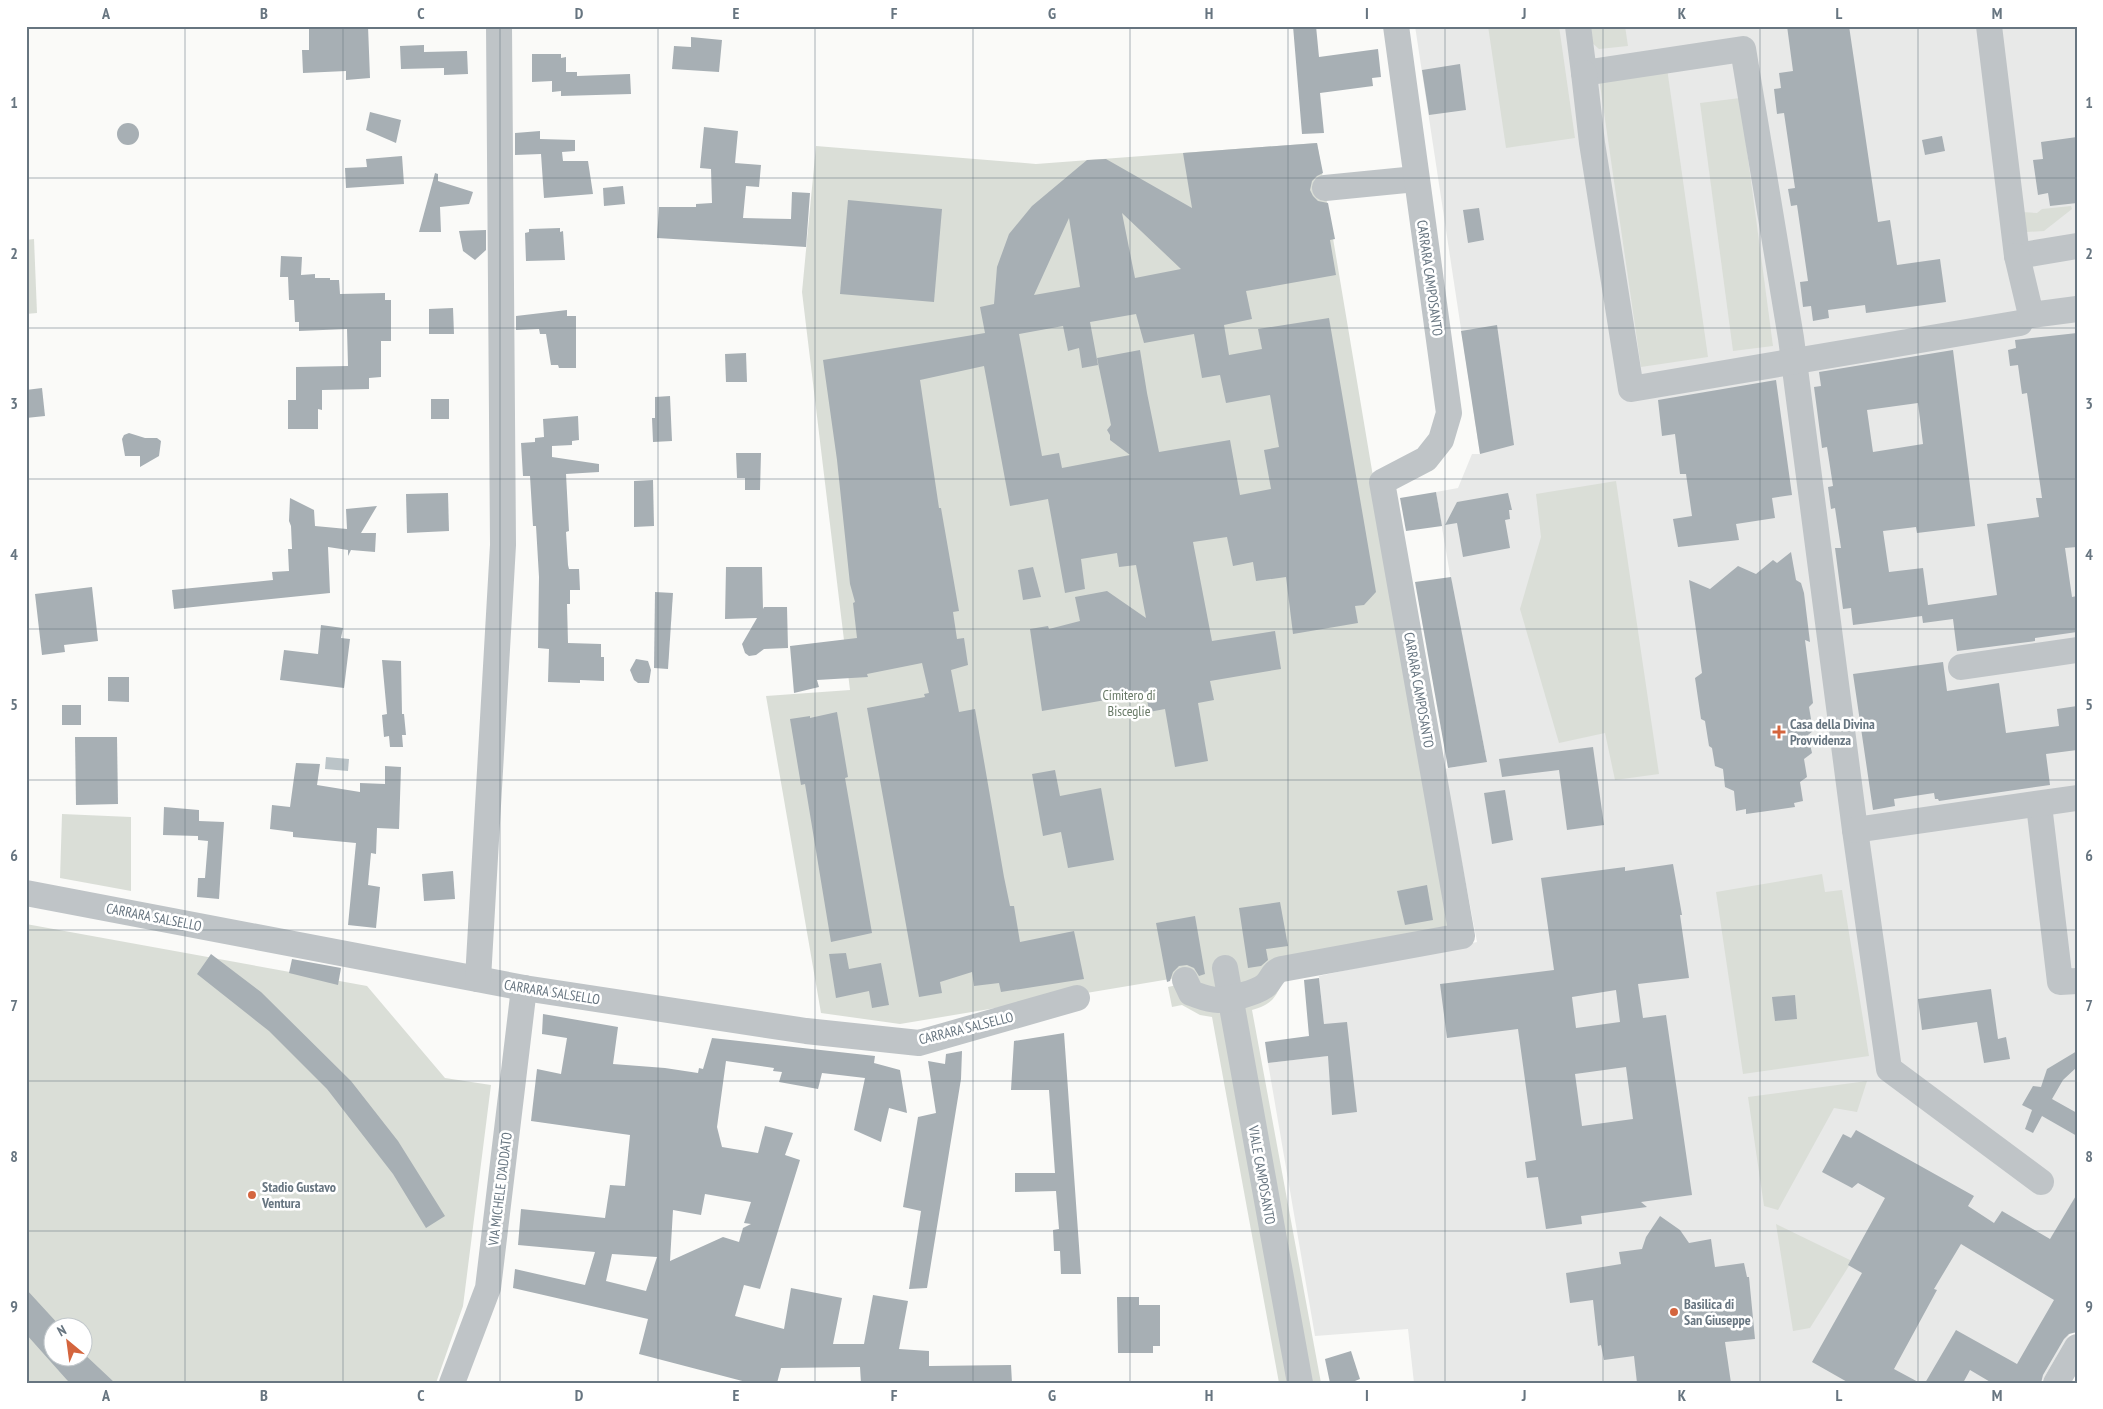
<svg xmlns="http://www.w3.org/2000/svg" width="2103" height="1409" font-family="'PT Sans Narrow',sans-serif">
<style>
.built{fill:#e8e9e8}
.green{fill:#daded7;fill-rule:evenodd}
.water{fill:#bbc4c8}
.building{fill:#a7afb4;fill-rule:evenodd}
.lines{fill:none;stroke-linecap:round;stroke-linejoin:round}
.minor{stroke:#bfc4c7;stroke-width:26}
.grid{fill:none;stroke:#677580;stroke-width:1;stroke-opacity:0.55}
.poi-dot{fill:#d4653e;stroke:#fff;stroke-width:2}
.labels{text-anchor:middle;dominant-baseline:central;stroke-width:5;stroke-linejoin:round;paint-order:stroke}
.street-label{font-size:14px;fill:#677580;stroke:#fff}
.park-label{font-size:14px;fill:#687966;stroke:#fff}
.poi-label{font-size:14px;font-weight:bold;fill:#677580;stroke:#fff;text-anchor:start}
.neatline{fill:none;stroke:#677580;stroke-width:2}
.grid-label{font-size:16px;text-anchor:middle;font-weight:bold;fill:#677580}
</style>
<rect width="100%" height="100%" fill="#fafaf8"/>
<polygon class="built" points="1415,26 2077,26 2077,1322 2041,1383 1414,1383 1408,1329 1315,1336 1268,1063 1327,1056 1319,976 1477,942 1444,769 1487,761 1456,610 1436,492 1458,488 1472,454 1480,454"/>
<g class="green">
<polygon points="1488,26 1559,26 1575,138 1506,148"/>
<polygon points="1587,26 1625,26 1628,46 1599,49 1589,40"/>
<polygon points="1667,68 1708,357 1641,367 1599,78"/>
<polygon points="1740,98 1773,346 1733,351 1700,103"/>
<path d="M 1317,143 L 1449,929 L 1283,976 C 1279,995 1272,1005 1252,1010 L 1321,1383 L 1279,1383 L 1212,1017 L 1200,1015 L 1182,1005 L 1172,1007 L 1168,987 L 1177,985 L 1176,978 L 900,1024 L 821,1013 L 766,696 L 850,690 L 802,292 L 816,146 L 1036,164 Z"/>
<polygon points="2071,206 2072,209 2044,231 2026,232 2022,212 2037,213 2042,209"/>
<polygon points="34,239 37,313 26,314 26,240"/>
<polygon points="1616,481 1659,774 1615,780 1605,733 1559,743 1520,609 1541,537 1536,494"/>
<polygon points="62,814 131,817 131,891 60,878"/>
<polygon points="1822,874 1825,892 1842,890 1869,1056 1743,1074 1716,892"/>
<path d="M 26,924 L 367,986 L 445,1078 L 491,1085 L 463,1306 L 436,1383 L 26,1383 ZM 52,1326 L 82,1326 L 82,1356 L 52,1356 Z"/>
<polygon points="1867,1081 1857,1112 1834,1108 1778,1210 1764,1206 1748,1097"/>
<polygon points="1776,1224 1852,1261 1810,1328 1793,1331"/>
</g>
<polygon class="water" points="326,757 349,759 348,771 325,769"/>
<g class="building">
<polygon points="309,26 368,26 370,78 346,80 346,71 303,73 302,50 309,50"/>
<polygon points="1293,26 1316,26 1319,57 1378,49 1381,77 1372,78 1373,86 1320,93 1324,133 1302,134"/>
<polygon points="1787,26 1849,26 1878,222 1890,220 1897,265 1940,259 1946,302 1866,313 1865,305 1828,310 1829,318 1813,321 1811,306 1803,307 1800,282 1808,281 1797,205 1791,206 1788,189 1795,188 1784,113 1777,114 1774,89 1781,88 1779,73 1793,71"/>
<polygon points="691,37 722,40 719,72 672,69 674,46 691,47"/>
<polygon points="424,45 424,52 467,51 468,74 444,75 444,68 401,69 400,46"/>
<polygon points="532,54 561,54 561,58 566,57 566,72 577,72 577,76 630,74 631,94 561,96 561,91 552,92 552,81 532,82"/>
<polygon points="1460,64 1466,110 1429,115 1422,70"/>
<polygon points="370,112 401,120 396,143 366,130"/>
<circle cx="128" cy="134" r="11"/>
<polygon points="704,127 738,131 735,163 761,165 759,187 746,186 743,218 791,219 792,192 810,193 806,247 657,238 659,207 696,207 696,204 712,203 711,169 700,168"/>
<polygon points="540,131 540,139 575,140 575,151 562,152 563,161 588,161 593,194 544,198 541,154 515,155 515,133"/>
<polygon points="1942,136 1945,151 1925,155 1922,140"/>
<polygon points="2077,137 2077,203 2050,206 2048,193 2038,195 2033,160 2043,159 2041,142"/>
<path d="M 1317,143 L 1323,173 L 1317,176 L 1312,181 L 1310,190 L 1313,196 L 1318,201 L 1328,203 L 1335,239 L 1330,240 L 1336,275 L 1246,291 L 1252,319 L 1224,325 L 1229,355 L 1262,349 L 1258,329 L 1329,318 L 1376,592 L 1364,605 L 1355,606 L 1358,623 L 1293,634 L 1286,577 L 1256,581 L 1253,562 L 1233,566 L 1227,537 L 1193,542 L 1212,641 L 1275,631 L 1281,669 L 1210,681 L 1214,700 L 1198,703 L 1208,761 L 1175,767 L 1165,709 L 1149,712 L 1146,693 L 1042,711 L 1030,629 L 1048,626 L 1049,629 L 1080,621 L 1075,597 L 1107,591 L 1146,618 L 1136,565 L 1119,567 L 1117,553 L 1081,559 L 1085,589 L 1065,593 L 1048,499 L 1010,506 L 984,366 L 920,380 L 939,508 L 941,508 L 959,611 L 953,612 L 957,639 L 964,638 L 968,665 L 951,670 L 959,712 L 975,709 L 1004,877 L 1010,906 L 1014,906 L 1020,942 L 1074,931 L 1084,979 L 1001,992 L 999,983 L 974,986 L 972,972 L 940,982 L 942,993 L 919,997 L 867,708 L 925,697 L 924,694 L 929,693 L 922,663 L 867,674 L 868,677 L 817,680 L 819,687 L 794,693 L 790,646 L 857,638 L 853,603 L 855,602 L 850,584 L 837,460 L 823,360 L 985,333 L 980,307 L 994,304 L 997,267 L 1009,234 L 1032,206 L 1087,160 L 1106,159 L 1192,208 L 1183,153 ZM 1122,213 L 1181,269 L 1135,278 ZM 1069,218 L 1080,287 L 1034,295 ZM 1136,314 L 1144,343 L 1194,334 L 1202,378 L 1220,375 L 1226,403 L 1270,395 L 1279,447 L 1264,450 L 1271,489 L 1240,495 L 1230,440 L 1159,452 L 1147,393 L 1140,350 L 1097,358 L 1111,425 L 1107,430 L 1110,435 L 1110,440 L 1130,455 L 1062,468 L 1059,453 L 1042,456 L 1019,334 L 1063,326 L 1068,351 L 1079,348 L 1082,368 L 1098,365 L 1090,322 Z"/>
<polygon points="402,156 404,184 346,188 345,168 367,167 366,159"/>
<polygon points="435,173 438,174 438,181 473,192 469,204 440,207 441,232 419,232"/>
<polygon points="623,186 625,204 604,206 603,188"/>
<polygon points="848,200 942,209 934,302 840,294"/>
<polygon points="1479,208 1484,240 1468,243 1463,210"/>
<polygon points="560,228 560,232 563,231 565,260 526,261 525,233 529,232 529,229"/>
<polygon points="486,230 486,250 475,260 463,251 459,231"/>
<polygon points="281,256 302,257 301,275 315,274 315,278 330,278 330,280 339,280 340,294 385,293 385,300 391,300 391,341 381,341 381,377 369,378 369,389 322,390 322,410 318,409 318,429 288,429 288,400 296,400 296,367 348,366 347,329 299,331 299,322 295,322 294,300 289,300 288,277 280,277"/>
<polygon points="453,308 454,334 429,334 429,309"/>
<polygon points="567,310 567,316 576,316 576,368 559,368 558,365 551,365 546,334 540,334 539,329 516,330 516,316"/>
<polygon points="1497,325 1514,445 1480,454 1461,331"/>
<path d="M 2077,333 L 2077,547 L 2065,548 L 2072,597 L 2077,596 L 2077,632 L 2035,638 L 2035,641 L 1957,651 L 1953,619 L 1923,623 L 1922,616 L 1853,625 L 1851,608 L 1843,609 L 1835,548 L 1841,548 L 1835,508 L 1831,509 L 1828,487 L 1833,486 L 1827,447 L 1822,448 L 1814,387 L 1821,386 L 1819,372 L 1953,350 L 1975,526 L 1917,533 L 1916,527 L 1883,531 L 1889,572 L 1923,568 L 1928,605 L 1997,595 L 1987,524 L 2039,517 L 2036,498 L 2042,498 L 2027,393 L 2022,394 L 2018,365 L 2010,366 L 2008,350 L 2016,348 L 2015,340 ZM 1918,403 L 1923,444 L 1873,452 L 1867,410 Z"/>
<polygon points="746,353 747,382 726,382 725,354"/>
<polygon points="1776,380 1792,495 1772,498 1775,518 1736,524 1739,540 1678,547 1673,519 1692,516 1686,474 1680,474 1675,434 1662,436 1658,400"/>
<polygon points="42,388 45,416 26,418 26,390"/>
<polygon points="670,396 672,441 653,442 652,418 655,418 655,397"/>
<rect x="431" y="399" width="18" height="20"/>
<polygon points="578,416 579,440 572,441 572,445 552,446 552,457 599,464 599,472 566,474 569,531 566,532 568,565 569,569 579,569 580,590 570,590 570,604 567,604 568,643 601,644 601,657 604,657 604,681 580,680 580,683 548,682 549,649 538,648 539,577 536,526 533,526 530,476 523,476 521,443 535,442 535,438 544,437 543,419"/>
<polygon points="129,433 145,438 157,438 161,441 159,456 140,467 140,456 125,456 122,439 124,435"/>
<polygon points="736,453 761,453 760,490 745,490 745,478 737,478"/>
<polygon points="653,480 654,526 634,527 634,481"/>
<polygon points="1436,492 1442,526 1406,531 1400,498"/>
<polygon points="448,493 449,531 407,533 406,494"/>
<polygon points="1508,493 1512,510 1509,510 1510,519 1505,520 1510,548 1463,557 1457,523 1445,525 1457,502"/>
<polygon points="290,498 314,510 315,526 347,529 346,509 377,506 361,533 376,533 375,552 351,550 348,556 348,550 328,547 330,593 174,609 172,590 273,580 272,572 289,571 288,549 292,549 291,526 289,521"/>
<polygon points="1791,552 1796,580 1801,583 1804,593 1810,642 1805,640 1813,703 1809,707 1813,731 1808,735 1812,753 1804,759 1807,777 1800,782 1803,801 1794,803 1795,807 1746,814 1746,809 1736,811 1734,791 1725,787 1723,769 1715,766 1712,748 1709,746 1705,721 1701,719 1695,678 1702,673 1689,580 1710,589 1738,566 1756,574 1773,560 1777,563"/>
<polygon points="726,567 762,567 763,609 764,607 787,607 788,648 764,649 756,655 749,656 745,653 742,644 757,618 725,619"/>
<polygon points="1033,567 1041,597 1023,600 1018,570"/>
<polygon points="1451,577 1487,762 1448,768 1415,582"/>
<polygon points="92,587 98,641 64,645 65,652 42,655 35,594"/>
<polygon points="655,592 673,593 668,669 654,668"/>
<polygon points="321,625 343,628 341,638 350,639 344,688 280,680 284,650 318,654"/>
<polygon points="636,659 648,661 651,670 649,683 638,683 634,680 630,670"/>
<polygon points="382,660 401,661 402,714 404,714 406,735 402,735 403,747 390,747 389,736 384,737 382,715 387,714"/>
<polygon points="1943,662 1947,691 1999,683 2006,733 2059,726 2057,709 2077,706 2077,750 2046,754 2050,785 1939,801 1938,799 1935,799 1934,793 1894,799 1895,806 1873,810 1853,674"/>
<polygon points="108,677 129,677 129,702 108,701"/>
<rect x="62" y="705" width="19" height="20"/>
<polygon points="837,712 848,777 845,778 872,933 831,942 805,784 801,785 790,719 810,716 810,718"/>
<polygon points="75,737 117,737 118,804 76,805"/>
<polygon points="1593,747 1604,825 1567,830 1559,770 1502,777 1499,759"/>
<polygon points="296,763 320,764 317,785 360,792 360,783 385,784 385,766 401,767 399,829 377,828 376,854 371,853 368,885 380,887 376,928 348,925 356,843 293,837 293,832 270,829 272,805 290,807"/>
<polygon points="1055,770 1060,796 1101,788 1114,860 1068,868 1061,832 1043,836 1032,774"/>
<polygon points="1505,790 1513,840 1492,844 1484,793"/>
<polygon points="164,807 199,810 199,821 224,822 219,899 197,897 198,878 205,878 208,841 198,840 198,836 163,835"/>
<path d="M 1673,864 L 1682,915 L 1680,915 L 1689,978 L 1638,984 L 1643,1018 L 1666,1015 L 1692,1195 L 1641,1202 L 1647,1207 L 1581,1216 L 1582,1224 L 1546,1229 L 1538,1177 L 1527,1178 L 1525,1162 L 1536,1160 L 1518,1029 L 1447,1038 L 1440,984 L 1554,970 L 1541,878 L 1625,867 L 1625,871 ZM 1616,990 L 1620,1022 L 1576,1028 L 1572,997 ZM 1626,1067 L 1633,1119 L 1582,1126 L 1575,1074 Z"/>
<polygon points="453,871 455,899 424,901 422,874"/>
<polygon points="1427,885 1433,920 1405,925 1397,891"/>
<polygon points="1280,902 1288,946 1266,949 1268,960 1261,966 1248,968 1239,908"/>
<polygon points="1195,916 1205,974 1199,976 1194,968 1187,965 1179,966 1173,972 1170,981 1167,982 1156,923"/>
<polygon points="846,953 849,969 881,963 889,1005 872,1008 869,991 836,998 829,954"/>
<polygon points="211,954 261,992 351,1081 398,1141 445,1216 426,1228 393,1174 327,1089 269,1031 197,974"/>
<polygon points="292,959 341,968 338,985 289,973"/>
<polygon points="1319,978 1324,1024 1347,1022 1357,1112 1332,1115 1328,1056 1268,1063 1265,1042 1309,1036 1304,980"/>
<polygon points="1991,989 1998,1039 2006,1037 2010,1059 1984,1063 1977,1022 1922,1030 1918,999"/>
<polygon points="1795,995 1797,1019 1775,1021 1772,997"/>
<path d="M 543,1014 L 618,1027 L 613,1064 L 665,1068 L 698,1073 L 699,1068 L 703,1069 L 712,1038 L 875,1056 L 874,1063 L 900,1070 L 907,1113 L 889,1108 L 881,1142 L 854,1130 L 865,1078 L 822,1073 L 818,1089 L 779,1082 L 782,1072 L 773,1071 L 774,1068 L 726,1061 L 717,1127 L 722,1147 L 758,1153 L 765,1126 L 793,1133 L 785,1155 L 800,1160 L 760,1289 L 744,1285 L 735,1316 L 784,1329 L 791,1288 L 842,1298 L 833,1344 L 864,1344 L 873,1295 L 908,1301 L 899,1349 L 929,1351 L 929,1366 L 1011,1365 L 1012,1383 L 861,1383 L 860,1367 L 781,1368 L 777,1383 L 750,1383 L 639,1354 L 648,1319 L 513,1288 L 515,1269 L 585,1285 L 595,1252 L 518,1245 L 521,1209 L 605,1218 L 610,1185 L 625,1186 L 630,1135 L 531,1121 L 537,1069 L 561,1074 L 567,1038 L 542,1034 ZM 705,1194 L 751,1202 L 744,1223 L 751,1224 L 743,1228 L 739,1242 L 723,1237 L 670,1261 L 673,1210 L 701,1215 ZM 612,1254 L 657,1257 L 646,1291 L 606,1281 Z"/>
<polygon points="1064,1033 1081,1274 1061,1274 1060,1251 1054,1251 1053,1230 1059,1229 1056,1191 1015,1192 1015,1173 1055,1173 1049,1090 1011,1090 1014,1041"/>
<polygon points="962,1051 961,1079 927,1288 909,1289 921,1211 903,1207 918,1117 936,1113 928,1061 945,1064 946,1054"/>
<polygon points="2077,1051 2077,1067 2063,1080 2052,1099 2077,1113 2077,1136 2042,1116 2033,1133 2025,1129 2032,1110 2022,1105 2033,1086 2041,1087 2047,1069"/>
<polygon points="1856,1130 1974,1196 1968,1206 1994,1223 2002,1211 2050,1239 2077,1194 2077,1332 2069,1334 2064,1339 2043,1375 2041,1383 1992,1383 1970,1370 1963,1383 1925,1383 1956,1330 2017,1364 2054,1300 1961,1244 1934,1289 1937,1290 1894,1369 1920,1383 1849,1383 1812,1362 1862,1273 1848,1265 1885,1198 1858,1183 1852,1188 1822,1172 1843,1134 1851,1138"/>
<polygon points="1660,1216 1680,1230 1689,1243 1711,1239 1715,1267 1744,1263 1747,1277 1749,1277 1755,1339 1725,1342 1731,1383 1637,1383 1634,1356 1604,1360 1601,1345 1598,1346 1593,1300 1570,1303 1566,1273 1621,1264 1619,1252 1642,1249 1646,1237"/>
<polygon points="26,1289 60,1326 52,1326 52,1356 82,1356 82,1352 115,1383 70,1383 67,1380 26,1334"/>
<polygon points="1117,1297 1139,1297 1139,1305 1160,1305 1160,1346 1153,1346 1153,1353 1118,1353"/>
<polygon points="1351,1351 1360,1379 1350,1383 1330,1383 1325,1359"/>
</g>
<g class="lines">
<g class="minor">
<polyline points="1578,26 1584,73 1743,49 1791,338 1855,830 1889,1069 2041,1182"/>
<polyline points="1989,26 2017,256 2077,246"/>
<polyline points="1584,73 1592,143 1631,389 2020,323"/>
<polyline points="1325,188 1416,179"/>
<polyline points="2017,256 2031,315 2077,309"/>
<polyline points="1961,667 2077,650"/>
<polyline points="2039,805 2060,982 2077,981"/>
<polyline points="1855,830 2077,798"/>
<polyline points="26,893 524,988 806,1031 919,1043 1077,998"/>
<polyline points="1225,968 1300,1383"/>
<polyline points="478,979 503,545 499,26"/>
<path d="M 1185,980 L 1191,993 C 1200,996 1208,1000 1218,1000 C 1230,999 1257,993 1266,985 C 1272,979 1273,971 1282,969 L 1462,936 L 1382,482 L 1426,459 L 1441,440 L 1449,413 L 1396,26"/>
<polyline points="452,1383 488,1288 524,988"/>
<polyline points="2056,1383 2077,1347"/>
</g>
</g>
<path class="grid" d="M 185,26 L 185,1383M 343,26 L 343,1383M 500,26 L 500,1383M 658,26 L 658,1383M 815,26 L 815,1383M 973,26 L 973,1383M 1130,26 L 1130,1383M 1288,26 L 1288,1383M 1445,26 L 1445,1383M 1603,26 L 1603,1383M 1760,26 L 1760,1383M 1918,26 L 1918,1383M 26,178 L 2077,178M 26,328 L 2077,328M 26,479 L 2077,479M 26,629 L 2077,629M 26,780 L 2077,780M 26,930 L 2077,930M 26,1081 L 2077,1081M 26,1231 L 2077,1231"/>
<g class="poi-dot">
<path d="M1776.5 724.5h5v5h5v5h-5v5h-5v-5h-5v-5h5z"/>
<circle cx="252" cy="1195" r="5"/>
<circle cx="1674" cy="1312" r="5"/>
</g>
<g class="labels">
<g class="street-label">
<text transform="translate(1430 278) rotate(82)">CARRARA CAMPOSANTO</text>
<text transform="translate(1419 690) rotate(80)">CARRARA CAMPOSANTO</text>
<text transform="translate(154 917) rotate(11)">CARRARA SALSELLO</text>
<text transform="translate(552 992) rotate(9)">CARRARA SALSELLO</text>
<text transform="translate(966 1028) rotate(-14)">CARRARA SALSELLO</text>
<text transform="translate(1262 1175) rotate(80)">VIALE CAMPOSANTO</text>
<text transform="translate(500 1189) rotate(-83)">VIA MICHELE D'ADDATO</text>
</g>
<g class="park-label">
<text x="1129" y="695">Cimitero di<tspan x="1129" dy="16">Bisceglie</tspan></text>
</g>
<g class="poi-label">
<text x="1790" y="724">Casa della Divina<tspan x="1790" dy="16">Provvidenza</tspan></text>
<text x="262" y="1187">Stadio Gustavo<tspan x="262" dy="16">Ventura</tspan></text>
<text x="1684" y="1304">Basilica di<tspan x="1684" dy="16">San Giuseppe</tspan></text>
</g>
</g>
<rect width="2103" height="1409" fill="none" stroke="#ffffff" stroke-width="55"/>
<g transform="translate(68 1342) rotate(331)"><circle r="24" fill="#ffffff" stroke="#c2c8cc"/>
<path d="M0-4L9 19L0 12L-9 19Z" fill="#d4653e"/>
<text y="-8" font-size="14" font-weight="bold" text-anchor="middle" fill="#677580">N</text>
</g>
<rect x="28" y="28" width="2048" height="1354" class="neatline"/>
<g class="grid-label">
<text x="106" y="19">A</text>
<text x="264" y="19">B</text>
<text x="421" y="19">C</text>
<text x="579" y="19">D</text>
<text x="736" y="19">E</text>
<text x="894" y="19">F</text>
<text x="1052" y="19">G</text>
<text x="1209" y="19">H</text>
<text x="1367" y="19">I</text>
<text x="1524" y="19">J</text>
<text x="1682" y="19">K</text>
<text x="1839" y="19">L</text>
<text x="1997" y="19">M</text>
<text x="14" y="108">1</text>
<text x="2089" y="108">1</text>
<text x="14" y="259">2</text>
<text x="2089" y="259">2</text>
<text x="14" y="409">3</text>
<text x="2089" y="409">3</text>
<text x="14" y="560">4</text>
<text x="2089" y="560">4</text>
<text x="14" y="710">5</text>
<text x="2089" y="710">5</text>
<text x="14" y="861">6</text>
<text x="2089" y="861">6</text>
<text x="14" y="1011">7</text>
<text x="2089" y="1011">7</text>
<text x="14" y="1162">8</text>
<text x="2089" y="1162">8</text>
<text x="14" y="1312">9</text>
<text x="2089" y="1312">9</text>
<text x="106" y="1401">A</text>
<text x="264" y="1401">B</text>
<text x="421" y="1401">C</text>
<text x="579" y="1401">D</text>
<text x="736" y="1401">E</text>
<text x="894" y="1401">F</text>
<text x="1052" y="1401">G</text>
<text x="1209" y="1401">H</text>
<text x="1367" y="1401">I</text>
<text x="1524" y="1401">J</text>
<text x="1682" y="1401">K</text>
<text x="1839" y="1401">L</text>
<text x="1997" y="1401">M</text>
</g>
</svg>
